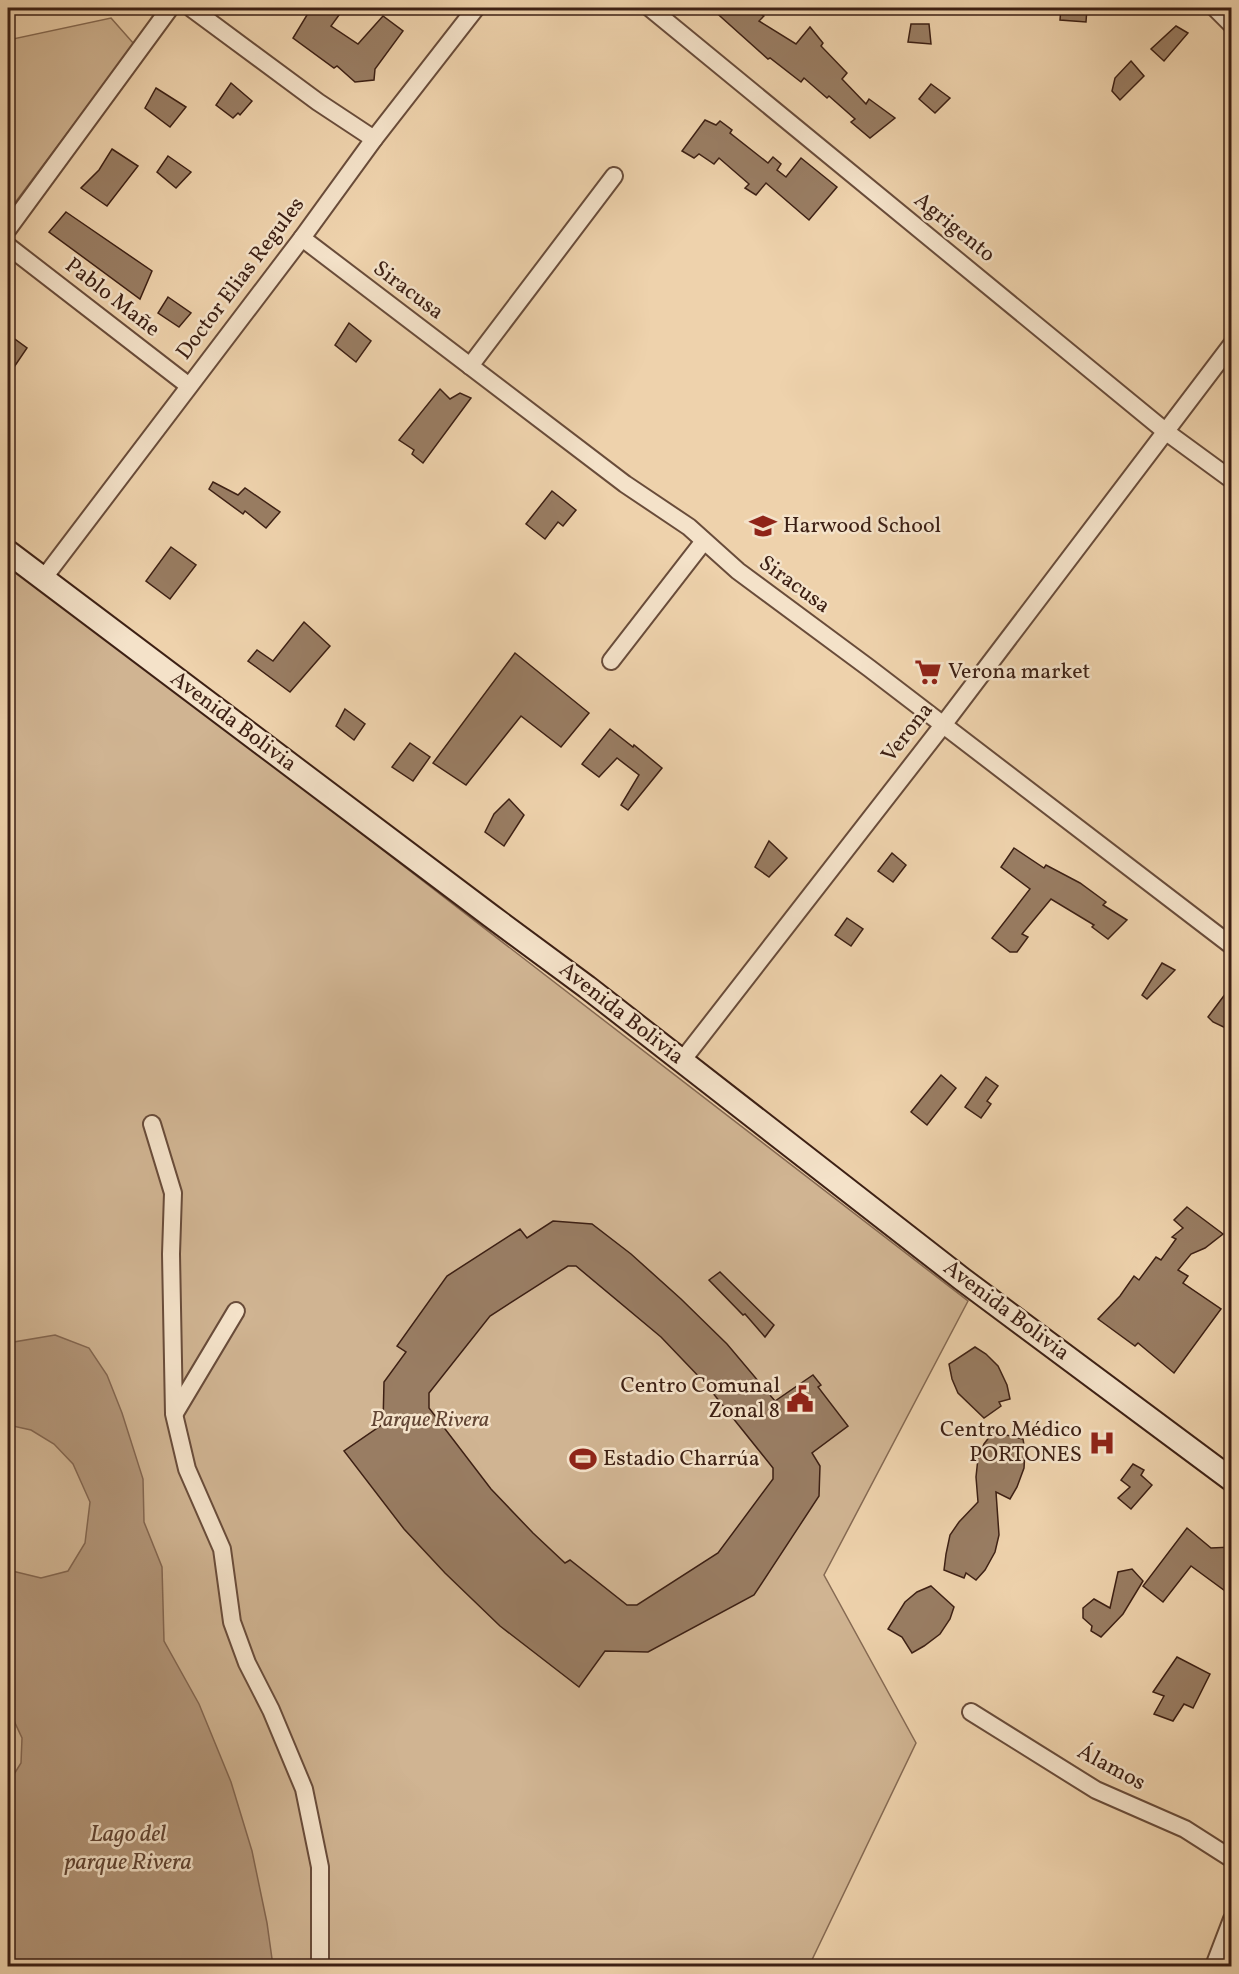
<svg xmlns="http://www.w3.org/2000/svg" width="1239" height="1974" font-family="Vollkorn,serif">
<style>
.green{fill:#d0b492;stroke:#866a53;stroke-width:1.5}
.water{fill:#b29578;stroke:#836650;stroke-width:1.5}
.building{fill:#997d63;stroke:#3d2014;stroke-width:1.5;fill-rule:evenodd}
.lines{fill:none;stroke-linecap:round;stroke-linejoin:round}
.street-casing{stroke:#694c3a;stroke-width:20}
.secondary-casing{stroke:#3d2014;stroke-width:26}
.street{stroke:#f4e2c9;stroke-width:16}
.secondary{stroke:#f4e2c9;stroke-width:22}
.labels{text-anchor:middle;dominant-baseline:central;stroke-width:5;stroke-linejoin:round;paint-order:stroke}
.street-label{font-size:22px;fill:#3d2014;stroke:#f4e2c9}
.poi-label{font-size:22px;fill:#3d2014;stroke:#f4e2c9;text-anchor:start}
.park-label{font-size:22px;font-style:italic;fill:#624534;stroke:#f4e2c9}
.water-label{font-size:24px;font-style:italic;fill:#604332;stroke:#f4e2c9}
</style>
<rect width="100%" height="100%" fill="#eed2ac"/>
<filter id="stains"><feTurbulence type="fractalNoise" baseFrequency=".00333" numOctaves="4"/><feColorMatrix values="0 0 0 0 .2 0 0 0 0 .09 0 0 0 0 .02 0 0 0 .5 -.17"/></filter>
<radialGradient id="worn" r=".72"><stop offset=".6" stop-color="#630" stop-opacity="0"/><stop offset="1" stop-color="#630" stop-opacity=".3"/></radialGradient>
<g class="green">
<polygon points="111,18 134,44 8,212 8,40"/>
<polygon points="8,561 968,1301 824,1575 916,1743 809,1966 8,1966"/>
</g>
<polygon class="water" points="55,1335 89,1348 107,1375 122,1413 143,1479 144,1522 162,1567 164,1641 199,1704 231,1782 252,1851 267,1923 273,1966 8,1966 8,1833 11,1830 11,1779 21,1763 22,1738 8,1708 8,1570 41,1578 68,1571 85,1543 90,1502 73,1464 54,1444 31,1430 8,1425 8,1343"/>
<g class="building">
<polygon points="711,8 751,8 764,16 759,21 796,44 810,27 823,43 821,46 847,73 842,79 866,104 869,99 895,118 870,138 851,122 855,119 829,96 827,98 804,78 801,82 770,58 768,59"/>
<polygon points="1061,8 1087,8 1086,22 1060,20"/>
<polygon points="310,10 342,11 331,26 358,44 383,16 403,31 375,69 374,80 355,82 337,66 334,68 293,38"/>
<polygon points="911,24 929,24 931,44 908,42"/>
<polygon points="1176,26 1188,33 1164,61 1151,49"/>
<polygon points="1131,61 1144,76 1120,100 1112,91 1115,78"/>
<polygon points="231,83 252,101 240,115 238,113 233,118 216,105"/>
<polygon points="931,84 950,98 935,113 919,99"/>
<polygon points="156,88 186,107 170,127 145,108"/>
<polygon points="705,120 716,125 720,121 732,130 730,133 768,163 773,157 781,164 777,170 786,177 801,158 837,187 809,220 766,183 756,195 745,188 749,184 719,158 714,164 699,154 694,158 682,151"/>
<polygon points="112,149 138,166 107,206 81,188 99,170"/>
<polygon points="168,156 191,172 176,188 157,172"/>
<polygon points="66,212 152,271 140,299 49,232"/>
<polygon points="168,297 191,313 179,327 158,313"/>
<polygon points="349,323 371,341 356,362 335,345"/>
<polygon points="8,334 27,348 8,376"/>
<polygon points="440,389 450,399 460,393 471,398 423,463 412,454 414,450 399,440"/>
<polygon points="213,482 238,495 245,488 280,512 266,528 245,511 243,514 209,489"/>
<polygon points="552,491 576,510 563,526 558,522 545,539 526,524"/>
<polygon points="171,547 196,565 170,599 146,581"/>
<polygon points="304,622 330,646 290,692 248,661 257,650 273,661"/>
<polygon points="515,653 589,713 561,747 521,716 466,785 433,763"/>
<polygon points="345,709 365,724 354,740 336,726"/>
<polygon points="610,729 633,747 634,745 662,768 628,810 621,805 639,775 617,758 599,777 582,764"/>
<polygon points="410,743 430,757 413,781 392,767"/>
<polygon points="509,799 524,815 504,846 485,832 494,814"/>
<polygon points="769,841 787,858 769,877 755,867"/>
<polygon points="1014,848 1044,868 1046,865 1080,883 1106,902 1103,905 1127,920 1108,939 1092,927 1094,925 1051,899 1022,934 1028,937 1017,952 1010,952 992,938 1030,889 1001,867"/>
<polygon points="892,853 906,865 893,882 878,871"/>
<polygon points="847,918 863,929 851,946 835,935"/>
<polygon points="1162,963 1175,970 1147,999 1142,995"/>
<polygon points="1232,985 1232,1031 1213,1022 1208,1017"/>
<polygon points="941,1075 956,1088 927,1125 911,1112"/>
<polygon points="986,1077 998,1086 987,1101 991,1104 981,1118 965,1107"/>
<polygon points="1187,1207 1223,1234 1205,1248 1191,1254 1178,1270 1188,1276 1183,1283 1221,1309 1174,1373 1138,1343 1135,1346 1098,1319 1120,1296 1134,1276 1139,1280 1156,1257 1161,1260 1176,1239 1172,1237 1183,1228 1174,1220"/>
<path d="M 553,1221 L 592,1224 L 631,1254 L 681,1299 L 727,1344 L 775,1401 L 813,1375 L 821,1385 L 818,1387 L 848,1426 L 812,1453 L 820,1466 L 819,1496 L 754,1595 L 648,1652 L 605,1651 L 579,1687 L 500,1626 L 445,1573 L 404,1529 L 344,1451 L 383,1424 L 384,1382 L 406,1352 L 397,1346 L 447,1276 L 520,1229 L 527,1238 ZM 568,1266 L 576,1266 L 661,1337 L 704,1382 L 773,1468 L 773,1479 L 718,1553 L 637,1605 L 627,1605 L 570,1560 L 565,1563 L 533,1533 L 491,1489 L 429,1408 L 429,1393 L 490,1316 Z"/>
<polygon points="720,1272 774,1325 765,1337 745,1314 743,1315 709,1280"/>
<polygon points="975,1347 986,1354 998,1366 1007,1385 1010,1399 999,1402 1001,1406 984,1418 958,1393 952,1379 949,1364"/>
<polygon points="993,1432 1023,1439 1025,1451 1024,1468 1017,1487 1010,1499 996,1492 999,1535 995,1552 985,1570 976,1580 966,1573 964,1578 944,1570 946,1554 950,1535 959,1522 978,1502 976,1477 978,1458 984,1444"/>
<polygon points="1133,1464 1144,1470 1141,1475 1152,1485 1131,1509 1118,1498 1130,1487 1121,1480"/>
<polygon points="1187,1528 1211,1548 1232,1547 1232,1596 1191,1566 1163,1602 1143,1586"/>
<polygon points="1132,1569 1143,1581 1123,1614 1101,1637 1091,1631 1092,1626 1083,1618 1083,1608 1094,1599 1110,1608 1118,1572"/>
<polygon points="931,1586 954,1607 950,1619 940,1634 924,1646 912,1653 902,1637 888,1629 905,1602 917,1592"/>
<polygon points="1177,1657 1210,1674 1193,1708 1184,1704 1173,1721 1154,1714 1164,1696 1153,1692"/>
</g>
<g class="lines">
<defs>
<g id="street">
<polyline points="191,8 318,102 374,139"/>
<polyline points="650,8 1165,431 1232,480"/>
<polyline points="1215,8 1232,25"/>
<polyline points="8,229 170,8"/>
<polyline points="302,238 625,484 689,527 738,571 869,668 1232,946"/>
<polyline points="8,246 189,386"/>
<polyline points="470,366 614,176"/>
<polyline points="43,579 302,238 374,139 476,8"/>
<polyline points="611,661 704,541"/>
<polyline points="681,1062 943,725 1232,344"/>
<polyline points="152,1124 173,1193 171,1254 174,1414 187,1469 222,1549 232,1622 247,1663 271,1710 304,1789 320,1867 320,1966"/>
<polyline points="175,1413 236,1311"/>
<polyline points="971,1712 1096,1790 1185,1829 1232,1859"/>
<polyline points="1214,1966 1232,1919"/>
</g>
<polyline id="secondary" points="8,552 491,916 587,987 962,1279 1232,1480"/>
</defs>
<use href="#street" class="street-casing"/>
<use href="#secondary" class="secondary-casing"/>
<use href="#street" class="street"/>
<use href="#secondary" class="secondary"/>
</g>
<defs>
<symbol id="school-bare" viewBox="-9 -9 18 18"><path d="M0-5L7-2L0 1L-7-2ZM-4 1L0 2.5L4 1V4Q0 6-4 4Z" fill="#8f2418" stroke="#f4e2c9" stroke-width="2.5" paint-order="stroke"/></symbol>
<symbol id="supermarket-bare" viewBox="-9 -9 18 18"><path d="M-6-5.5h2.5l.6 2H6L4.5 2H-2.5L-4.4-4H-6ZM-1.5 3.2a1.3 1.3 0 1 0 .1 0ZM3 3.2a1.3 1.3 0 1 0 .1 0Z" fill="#8f2418" stroke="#f4e2c9" stroke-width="2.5" paint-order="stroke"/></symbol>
<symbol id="civic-bare" viewBox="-9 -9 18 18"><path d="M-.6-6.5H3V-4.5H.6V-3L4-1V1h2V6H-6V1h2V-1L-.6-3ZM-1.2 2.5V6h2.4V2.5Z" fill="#8f2418" stroke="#f4e2c9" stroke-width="2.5" paint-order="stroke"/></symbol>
<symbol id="hospital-bare" viewBox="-9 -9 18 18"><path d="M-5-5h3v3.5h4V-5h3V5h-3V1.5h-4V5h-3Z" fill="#8f2418" stroke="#f4e2c9" stroke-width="2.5" paint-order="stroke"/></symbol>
<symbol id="stadium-bare" viewBox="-9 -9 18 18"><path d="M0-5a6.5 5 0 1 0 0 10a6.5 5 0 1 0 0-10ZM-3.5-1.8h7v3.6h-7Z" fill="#8f2418" stroke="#f4e2c9" stroke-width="2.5" paint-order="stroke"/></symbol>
</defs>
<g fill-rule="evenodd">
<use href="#school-bare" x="744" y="507" width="38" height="38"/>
<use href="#supermarket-bare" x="909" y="653" width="38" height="38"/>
<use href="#civic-bare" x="781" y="1380" width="38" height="38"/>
<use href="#hospital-bare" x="1083" y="1424" width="38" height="38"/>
<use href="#stadium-bare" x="564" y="1440" width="38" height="38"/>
</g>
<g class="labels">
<g class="street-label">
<text transform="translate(954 228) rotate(39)">Agrigento</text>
<text transform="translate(241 279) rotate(-53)">Doctor Elias Regules</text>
<text transform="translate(408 291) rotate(37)">Siracusa</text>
<text transform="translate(112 298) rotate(38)">Pablo Mañe</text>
<text transform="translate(794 585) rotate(36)">Siracusa</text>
<text transform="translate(233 722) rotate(37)">Avenida Bolivia</text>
<text transform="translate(908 733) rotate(-52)">Verona</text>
<text transform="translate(621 1014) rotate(38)">Avenida Bolivia</text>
<text transform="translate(1006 1311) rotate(37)">Avenida Bolivia</text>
<text transform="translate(1111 1768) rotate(28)">Álamos</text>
</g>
<g class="poi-label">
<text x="783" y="526">Harwood School</text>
<text x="948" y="672">Verona market</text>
<text x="780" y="1386" text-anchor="end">Centro Comunal<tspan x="780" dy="25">Zonal 8</tspan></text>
<text x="1082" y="1430" text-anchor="end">Centro Médico<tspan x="1082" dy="25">PORTONES</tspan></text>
<text x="603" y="1459">Estadio Charrúa</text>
</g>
<g class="park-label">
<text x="430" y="1420">Parque Rivera</text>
</g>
<g class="water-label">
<text x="128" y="1835">Lago del<tspan x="128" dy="28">parque Rivera</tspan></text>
</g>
</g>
<rect width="1239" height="1974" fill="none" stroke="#eed2ac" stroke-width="30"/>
<rect x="9" y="9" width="1221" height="1956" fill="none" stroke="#3d2014" stroke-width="3"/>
<rect x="15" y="15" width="1209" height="1944" fill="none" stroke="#3d2014" stroke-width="1.5"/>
<rect width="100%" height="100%" filter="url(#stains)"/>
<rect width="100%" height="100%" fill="url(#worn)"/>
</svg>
